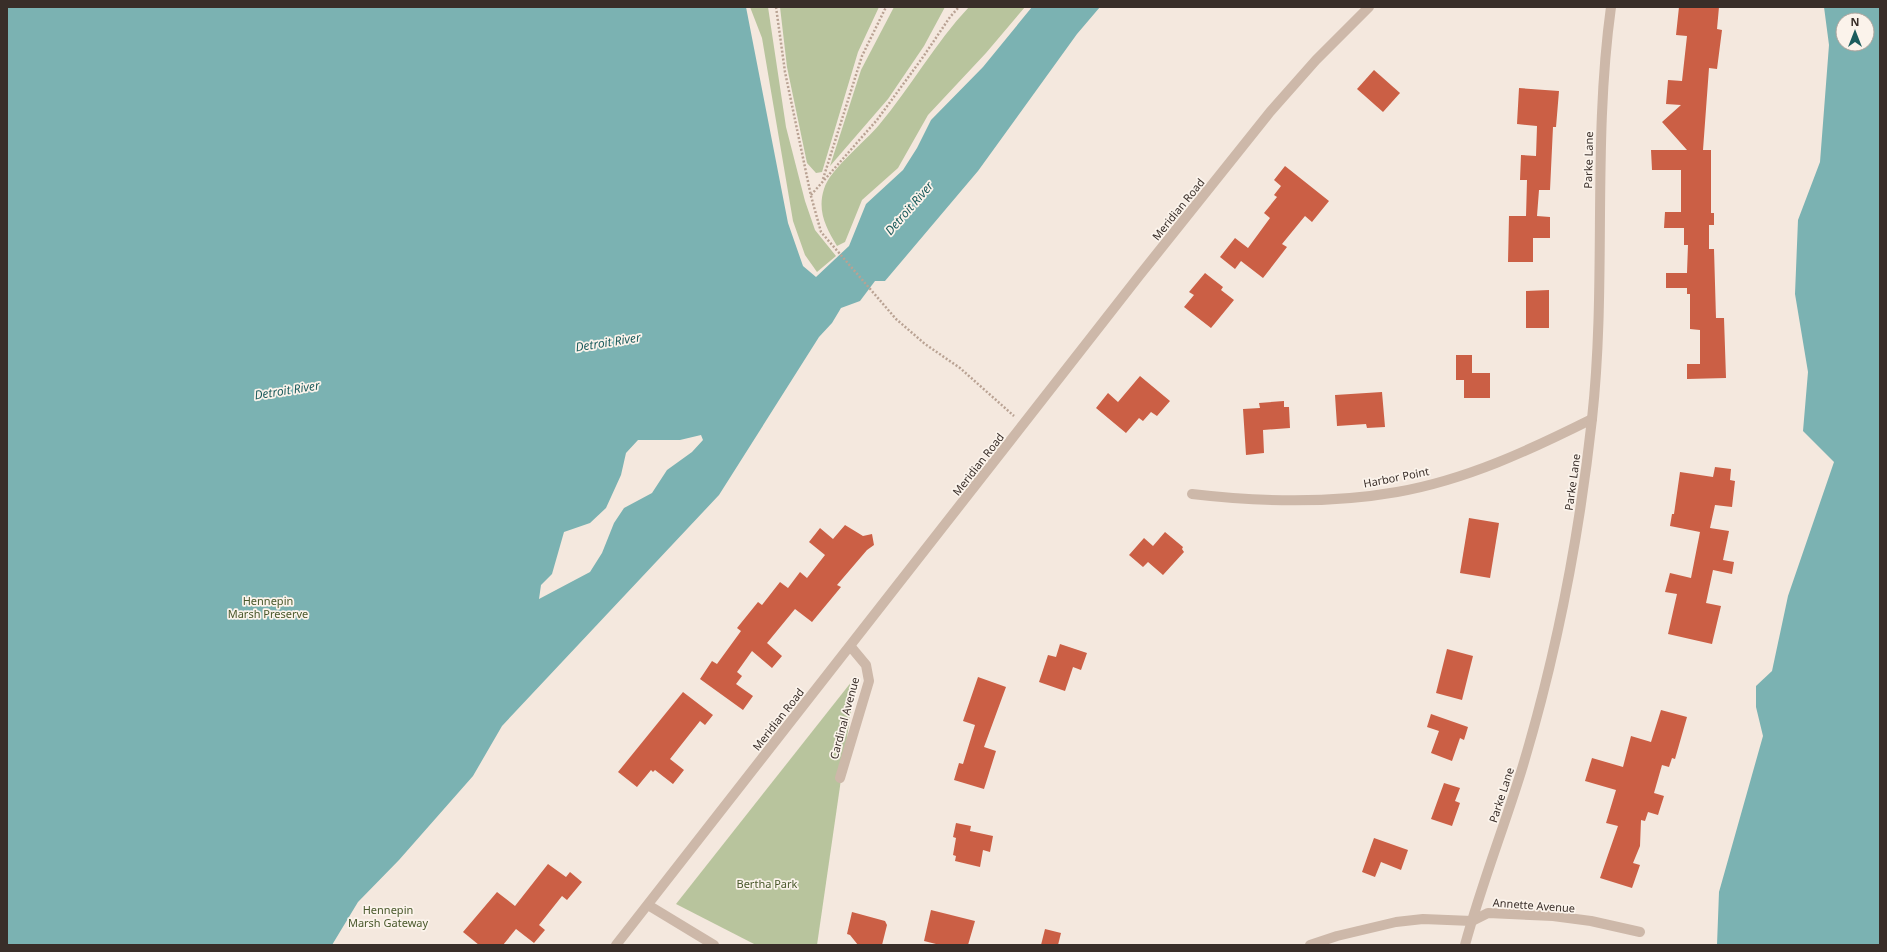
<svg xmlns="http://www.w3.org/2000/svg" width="1887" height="952" font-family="'Noto Sans',sans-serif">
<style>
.green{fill:#b8c49d}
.water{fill:#7bb2b2;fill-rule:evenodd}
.building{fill:#cb5f45}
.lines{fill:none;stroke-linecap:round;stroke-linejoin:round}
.path{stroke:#b9a293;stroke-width:2.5;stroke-dasharray:2 2;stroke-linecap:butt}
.minor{stroke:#cdb8a9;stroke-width:10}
.labels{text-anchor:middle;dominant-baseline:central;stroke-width:3.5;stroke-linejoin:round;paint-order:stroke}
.street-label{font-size:11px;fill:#392e29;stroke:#fbf3eb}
.park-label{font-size:11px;fill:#4a592c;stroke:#fbf3eb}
.water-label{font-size:12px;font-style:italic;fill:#1c5c5d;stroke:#fbf3eb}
</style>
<rect width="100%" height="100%" fill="#f4e8de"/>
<g class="green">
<polygon points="750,7 768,7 786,127 805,201 815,230 836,256 817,272 805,255 793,221 762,38"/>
<polygon points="780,7 879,7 858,52 822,172 816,173 807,163 787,67"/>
<polygon points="894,7 945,7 924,46 888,99 830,166 861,70"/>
<path d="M 969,7 L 1025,7 L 986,53 L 928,115 L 898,168 L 862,200 L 845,242 L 837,246 C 826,228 817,211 824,189 C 830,169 865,142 879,125 C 911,87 935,43 969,7 Z"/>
<polygon points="856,676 817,945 756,945 676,904"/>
</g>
<g class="water">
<path d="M 7,7 L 746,7 L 788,223 L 803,266 L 816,277 L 849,246 L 866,204 L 903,170 L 917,148 L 931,120 L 983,67 L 1032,7 L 1100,7 L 1077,34 L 978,171 L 885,281 L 875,281 L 860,301 L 841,308 L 832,323 L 819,337 L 719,495 L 502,726 L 473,776 L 399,860 L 358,902 L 332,945 L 7,945 ZM 701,435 L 703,440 L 692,452 L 667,470 L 652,493 L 624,508 L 614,523 L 602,553 L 590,572 L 539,599 L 541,585 L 552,574 L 564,532 L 590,523 L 606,508 L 621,475 L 626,453 L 638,440 L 680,440 Z"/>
<path d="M 1824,7 L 1880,7 L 1880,945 L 1717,945 L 1719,892 L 1763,736 L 1756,707 L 1756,686 L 1772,671 L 1788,596 L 1834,462 L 1803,431 L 1808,372 L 1795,294 L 1798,220 L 1820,162 L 1829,45 ZM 1843,20 L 1867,20 L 1867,44 L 1843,44 Z"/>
</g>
<g class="building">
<polygon points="1679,7 1719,7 1717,29 1722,30 1717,69 1709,68 1703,150 1711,150 1711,213 1714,213 1714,225 1709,225 1709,249 1714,249 1716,318 1724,318 1726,378 1687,379 1687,364 1700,364 1700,330 1690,329 1690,294 1687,294 1687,288 1666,288 1666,273 1687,273 1688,245 1684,245 1684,228 1664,228 1665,212 1681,212 1681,170 1652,170 1651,150 1687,150 1662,122 1681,105 1666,104 1668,80 1682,81 1687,36 1676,35"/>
<polygon points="1374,70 1400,93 1383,112 1357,89"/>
<polygon points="1519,88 1559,91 1556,127 1553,127 1550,190 1539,190 1537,216 1550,217 1550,238 1533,238 1533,262 1508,262 1509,216 1526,216 1527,180 1520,180 1521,155 1536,156 1537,126 1517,124"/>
<polygon points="1285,166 1329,201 1312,222 1305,216 1282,244 1287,247 1263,278 1241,261 1235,269 1220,257 1235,238 1248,248 1270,218 1264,213 1277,197 1274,195 1281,186 1274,180"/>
<polygon points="1205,273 1223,287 1221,290 1234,300 1211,328 1184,307 1194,295 1189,292"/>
<polygon points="1549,290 1549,328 1526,328 1526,291"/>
<polygon points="1456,355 1472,355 1472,373 1490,373 1490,398 1464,398 1464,380 1456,380"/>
<polygon points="1140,376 1170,401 1157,416 1151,412 1143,421 1139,418 1126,433 1096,408 1108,393 1118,402"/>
<polygon points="1382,392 1385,427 1367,428 1366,424 1337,426 1335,395"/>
<polygon points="1284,401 1284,407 1289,407 1290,428 1263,430 1264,453 1246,455 1243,409 1260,408 1259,403"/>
<polygon points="1715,467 1731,469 1730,480 1735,481 1732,507 1715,505 1710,528 1729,531 1723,560 1734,562 1732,574 1713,570 1706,603 1721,606 1712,644 1668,634 1677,594 1665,592 1670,573 1691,578 1700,532 1670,526 1672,514 1674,514 1680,472 1713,477"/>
<polygon points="1469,518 1499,523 1490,578 1460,573"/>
<polygon points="845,525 863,536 872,534 874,545 867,550 837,585 841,587 812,622 795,609 767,643 782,656 772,668 752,651 737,672 742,676 736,684 753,696 743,710 700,679 712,661 717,664 741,631 737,628 758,602 762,605 780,582 788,588 800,572 807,578 825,555 809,542 820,528 833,539"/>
<polygon points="1165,532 1183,547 1182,549 1184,552 1163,575 1148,562 1143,567 1129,555 1144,538 1153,546"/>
<polygon points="1060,644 1087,653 1081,670 1073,667 1065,691 1039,682 1048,655 1056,657"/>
<polygon points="1447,649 1473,656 1462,700 1436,693"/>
<polygon points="978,677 1006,687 984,747 996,751 984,789 954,780 959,763 963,764 975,725 963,721"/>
<polygon points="683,692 713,715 705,725 700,721 670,759 684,770 673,784 655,770 653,772 651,770 637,787 618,772"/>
<polygon points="1661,710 1687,717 1675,759 1672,758 1669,767 1662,765 1654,793 1664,796 1658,815 1648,812 1645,821 1641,820 1640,846 1633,863 1640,865 1632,888 1600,878 1618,826 1606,823 1616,790 1585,781 1592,758 1623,767 1631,736 1651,742"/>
<polygon points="1431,714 1468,727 1464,740 1460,738 1452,761 1431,753 1439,731 1427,727"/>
<polygon points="1444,783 1460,788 1455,801 1460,803 1452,826 1431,819"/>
<polygon points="956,823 971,826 970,831 993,836 990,852 983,850 980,867 955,861 956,856 953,855 956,838 953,837"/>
<polygon points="1374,838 1408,850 1401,870 1381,862 1375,877 1362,872"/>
<polygon points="548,864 566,877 570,872 582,882 567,900 562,896 539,925 545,930 534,943 516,929 503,945 479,945 463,932 497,892 515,906"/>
<polygon points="931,910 975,921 968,945 940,945 924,941"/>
<polygon points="852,912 885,921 887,925 882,945 858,945 850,935 847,934"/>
<polygon points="1045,929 1061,933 1058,945 1041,945"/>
</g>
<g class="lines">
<g class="path">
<polyline points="776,7 785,72 811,196 821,232 896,319 925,344 960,368 1014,416"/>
<polyline points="823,179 862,56 886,7"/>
<polyline points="811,195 877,120 923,57 950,17 959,7"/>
</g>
<g class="minor">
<path d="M 1192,494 C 1260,502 1329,504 1397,492 C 1466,480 1530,450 1592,419"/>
<polyline points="840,778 869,681 866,665 851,647"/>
<polyline points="648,905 714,945"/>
<polyline points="616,945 1139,276 1270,112 1316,60 1369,7"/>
<polyline points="1310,945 1337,936 1396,922 1423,919 1472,921 1488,913 1553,916 1591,921 1640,932"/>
<path d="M 1465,945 C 1481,886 1503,830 1521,772 C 1556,657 1579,538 1592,419 C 1607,282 1592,144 1611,7"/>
</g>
</g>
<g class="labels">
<g class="street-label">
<text transform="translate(1588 160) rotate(-89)">Parke Lane</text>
<text transform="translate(1178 209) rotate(-51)">Meridian Road</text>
<text transform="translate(978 464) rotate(-52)">Meridian Road</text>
<text transform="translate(1396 477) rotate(-11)">Harbor Point</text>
<text transform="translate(1572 482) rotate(-82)">Parke Lane</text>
<text transform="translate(844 718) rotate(-75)">Cardinal Avenue</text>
<text transform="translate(778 719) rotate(-52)">Meridian Road</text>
<text transform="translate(1501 795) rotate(-72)">Parke Lane</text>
<text transform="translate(1534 905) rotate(4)">Annette Avenue</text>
</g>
<g class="park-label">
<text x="268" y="600">Hennepin<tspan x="268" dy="13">Marsh Preserve</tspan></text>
<text x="767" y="883">Bertha Park</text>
<text x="388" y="909">Hennepin<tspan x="388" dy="13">Marsh Gateway</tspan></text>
</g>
<g class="water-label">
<text transform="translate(909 208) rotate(-49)">Detroit River</text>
<text transform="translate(608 342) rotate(-9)">Detroit River</text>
<text transform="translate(287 390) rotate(-9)">Detroit River</text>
</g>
</g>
<rect width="1887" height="952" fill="none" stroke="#392e29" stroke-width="16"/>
<g transform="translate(1855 32)"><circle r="19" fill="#fbf3eb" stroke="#ada49d"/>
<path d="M0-3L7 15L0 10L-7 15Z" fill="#1c5c5d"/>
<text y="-6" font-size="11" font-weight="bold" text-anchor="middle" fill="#392e29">N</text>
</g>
</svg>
